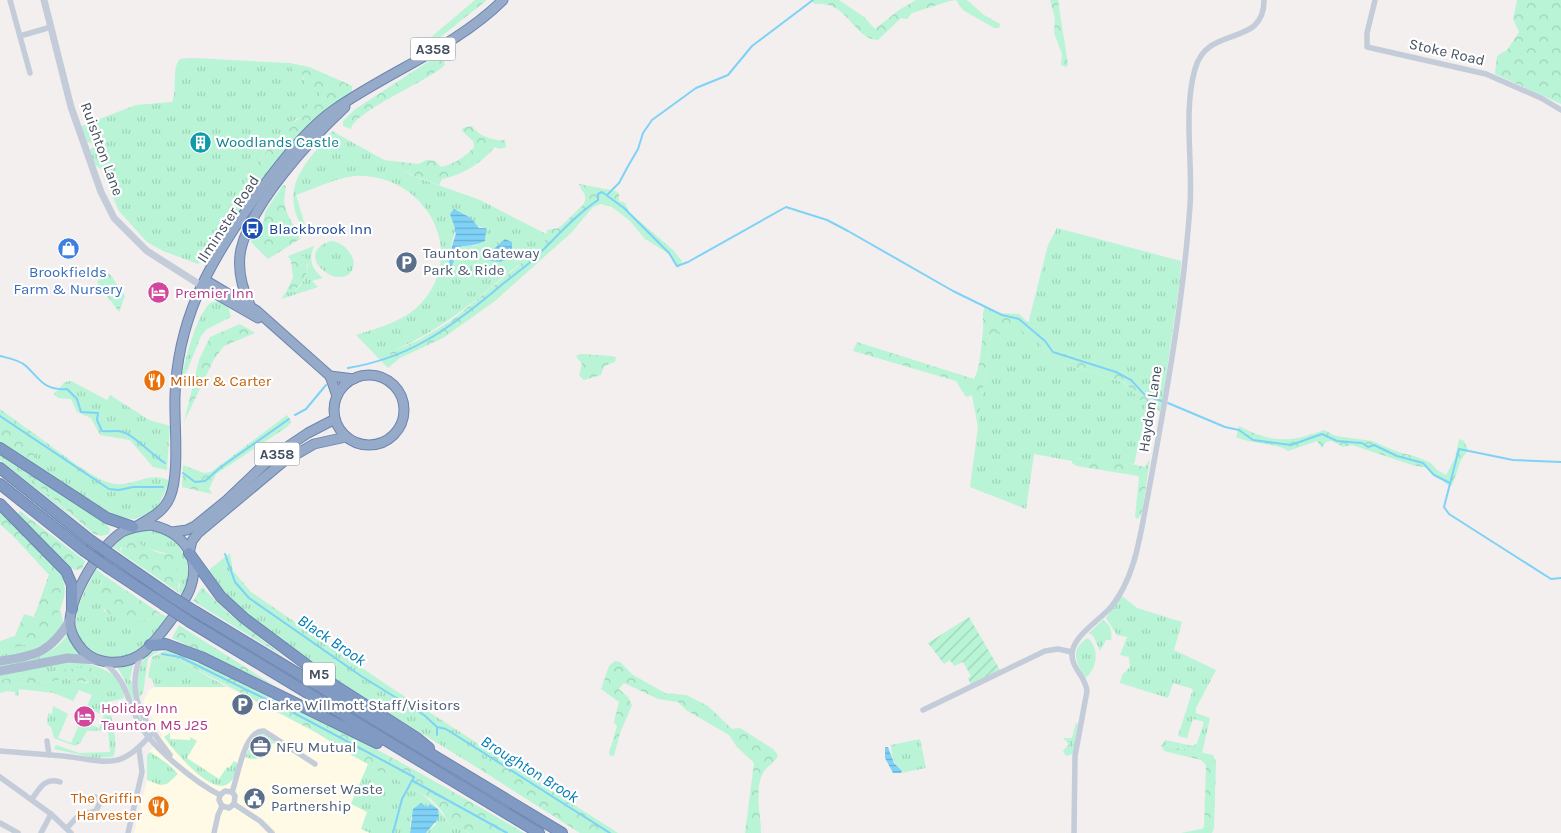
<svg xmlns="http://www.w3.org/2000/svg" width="1561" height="833" font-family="Karla,sans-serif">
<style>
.commercial{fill:#fefae6}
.grass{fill:url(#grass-tufts);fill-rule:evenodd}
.forest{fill:url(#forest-crowns)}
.garden{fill:url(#garden-furrows)}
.water{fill:url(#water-rules)}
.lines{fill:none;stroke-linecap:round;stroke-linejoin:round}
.stream{stroke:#7fd2f7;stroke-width:2}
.trunk-casing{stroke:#6c85b0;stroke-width:11}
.motorway-casing{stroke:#6c85b0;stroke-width:12}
.minor{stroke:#c3ccd8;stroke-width:5.5}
.tertiary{stroke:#c3ccd8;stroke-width:7}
.primary{stroke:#abbad1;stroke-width:9}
.trunk{stroke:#96aaca;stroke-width:9}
.motorway{stroke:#809ac4;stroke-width:10}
.motorway-bridge-casing{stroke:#6c85b0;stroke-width:12;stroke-linecap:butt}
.motorway-bridge{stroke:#809ac4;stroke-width:10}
.labels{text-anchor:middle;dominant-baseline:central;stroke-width:4.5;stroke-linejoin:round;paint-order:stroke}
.shield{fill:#fff;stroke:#7c848f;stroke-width:1}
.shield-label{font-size:14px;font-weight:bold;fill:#44505f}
.street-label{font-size:15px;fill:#44505f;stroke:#fff}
.culture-label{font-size:15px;fill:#0d838f;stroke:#fff;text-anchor:start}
.transit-label{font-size:15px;fill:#164399;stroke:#fff;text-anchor:start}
.service-label{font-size:15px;fill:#4e5e75;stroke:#fff;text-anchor:start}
.shop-label{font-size:15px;fill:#366cbe;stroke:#fff}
.hotel-label{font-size:15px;fill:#b23c85;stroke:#fff;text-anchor:start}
.food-label{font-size:15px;fill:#c56008;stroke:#fff;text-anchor:start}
.water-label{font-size:16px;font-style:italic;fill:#007db6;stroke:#fff}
</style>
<defs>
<pattern id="grass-tufts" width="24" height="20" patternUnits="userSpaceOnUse" patternTransform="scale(1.25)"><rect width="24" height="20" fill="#b8f4d5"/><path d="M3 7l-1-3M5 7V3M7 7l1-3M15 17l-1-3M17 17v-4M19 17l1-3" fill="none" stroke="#9fd3b9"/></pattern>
<pattern id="forest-crowns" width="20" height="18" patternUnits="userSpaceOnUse" patternTransform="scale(1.25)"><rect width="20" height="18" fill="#b8f4d5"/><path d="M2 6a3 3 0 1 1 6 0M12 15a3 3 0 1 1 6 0" fill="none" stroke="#9fd3b9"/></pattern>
<pattern id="garden-furrows" width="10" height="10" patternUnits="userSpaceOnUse" patternTransform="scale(1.25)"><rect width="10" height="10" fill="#b8f4d5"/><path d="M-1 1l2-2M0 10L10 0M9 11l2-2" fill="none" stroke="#9fd3b9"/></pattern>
<pattern id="water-rules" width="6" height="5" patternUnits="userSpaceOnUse" patternTransform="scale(1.25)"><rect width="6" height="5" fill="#7fd2f7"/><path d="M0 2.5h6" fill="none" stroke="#6aadcb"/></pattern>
</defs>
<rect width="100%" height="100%" fill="#f2efee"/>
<polygon class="commercial" points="155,687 227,687 319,734 334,744 342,753 346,752 394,779 451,827 470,833 134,833 147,780 147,755 162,735 143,702 149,690"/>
<g class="grass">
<path d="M 194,58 L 289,63 L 294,71 L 303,75 L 303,80 L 323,88 L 319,96 L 308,104 L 302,118 L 296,119 L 269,145 L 225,215 L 198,264 L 163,251 L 147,242 L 119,211 L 104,177 L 104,171 L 94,164 L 90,150 L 94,146 L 93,143 L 87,142 L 81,126 L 136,105 L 172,102 C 178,89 171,69 180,59 Z"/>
<path d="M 332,131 L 413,176 L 480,200 L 548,235 C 539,254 518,264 503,277 C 468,308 434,333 391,352 L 388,368 L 356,335 C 381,327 406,321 423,301 C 466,251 427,180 365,176 C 343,174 317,188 296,195 L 307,232 L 305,232 C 277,189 305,164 332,131 ZM 463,213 L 477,226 L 485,228 L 485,241 L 474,246 L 461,246 L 448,271 C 449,250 454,230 463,213 ZM 512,243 L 512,252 L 500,262 L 488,255 Z"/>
<path d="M 1057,228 L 1181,261 L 1180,279 L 1162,404 C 1142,395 1139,382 1122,373 L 1053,350 L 1051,344 L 1028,324 L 1048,245 Z"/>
<path d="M 331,241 C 342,241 359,257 352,270 C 340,293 290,254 331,241 Z"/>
<path d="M 314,246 C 308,260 312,269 323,278 L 312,281 L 318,287 L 281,299 L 286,292 C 301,293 306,278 308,265 L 301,256 L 291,261 L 288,256 Z"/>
<path d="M 219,301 L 228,306 L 231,317 L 207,329 L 201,336 L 179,391 C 183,368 194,319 210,303 Z"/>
<polygon points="1007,329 1019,329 1028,333 1042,346 1053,361 1123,382 1148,406 1134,464 1076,458 1072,461 1034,454 1026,509 970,487 990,336"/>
<polygon points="71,381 107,400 110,395 149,420 170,426 167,470 153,467 130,440 100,435 91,418 77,412 71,399 58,398 54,394 65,382"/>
<path d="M 40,438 C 57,450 95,481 114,484 C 134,487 150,470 170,481 L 156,511 L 134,519 L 119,518 L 14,453 L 17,452 L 37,461 L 30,446 Z"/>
<polygon points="0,453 27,471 25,473 76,520 0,460"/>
<path d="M 152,530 C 182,537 198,567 182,595 L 178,592 L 180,585 L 168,554 L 145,548 L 133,540 L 120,548 L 121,553 L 113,547 C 124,535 136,529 152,530 Z"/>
<polygon points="230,553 233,571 251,592 387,685 491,752 481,770 318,669 243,612 228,599 209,570"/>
<path d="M 96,569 L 105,576 L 100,584 L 104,611 C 120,621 144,626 160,613 L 167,617 C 158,629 149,643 136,652 C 111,668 74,650 76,619 C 77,602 89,584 96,569 Z"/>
<polygon points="1121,595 1137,608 1182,622 1174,650 1216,670 1196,708 1196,713 1210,718 1202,753 1166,745 1163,748 1164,751 1161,746 1165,740 1193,746 1197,743 1204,722 1193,719 1187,738 1178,736 1193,689 1173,683 1168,698 1120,683 1122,675 1130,667 1129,657 1120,655 1127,637 1117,635 1106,618"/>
<path d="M 60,608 L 63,622 C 50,648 26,653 0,658 L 0,651 L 29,643 L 52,628 Z"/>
<path d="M 1103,620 C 1110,624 1113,632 1111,640 L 1106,640 L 1100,651 L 1094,637 L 1089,633 Z"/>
<path d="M 68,634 L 80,655 L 0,668 L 0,664 C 28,661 51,658 68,634 Z"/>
<path d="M 1088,638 C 1100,649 1097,669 1085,678 C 1076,662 1069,649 1088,638 Z"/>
<path d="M 162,649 L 148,658 L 143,693 L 139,697 C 136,678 137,653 162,649 Z"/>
<polygon points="152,657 175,658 227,687 155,687 152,679 148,677"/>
<path d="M 68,661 C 91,664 122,668 124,698 L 108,702 C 110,714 120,745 113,757 L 94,758 L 54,749 L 56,745 L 79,753 L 110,752 L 108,730 L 87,731 L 80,743 L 75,746 L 54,738 L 51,727 L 47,724 L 48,713 L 52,714 L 53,706 L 68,714 L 58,738 L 71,743 L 81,720 L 99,728 L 104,715 L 86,708 L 92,695 L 79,690 L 73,701 L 54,693 L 19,689 L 18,696 L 15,695 L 15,692 L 7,691 L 13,685 C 32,683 49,684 67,677 L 71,681 L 87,683 L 97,675 L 48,675 L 41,673 L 0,680 L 0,675 Z"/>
<path d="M 133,664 L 130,680 L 132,682 L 134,699 L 144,726 C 133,707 130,686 117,667 Z"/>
<polygon points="1076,723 1078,724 1073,754 1066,756 1063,751 1069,744 1063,738 1072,738"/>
<path d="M 170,733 L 170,739 L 190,740 L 190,737 L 197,741 L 187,758 L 219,779 L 227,767 L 229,768 L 234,761 L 237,763 C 238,770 235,778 229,783 C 212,798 173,749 164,737 Z"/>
<path d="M 262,733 L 277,742 L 276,744 L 273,743 L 269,750 L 266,748 L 270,742 L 260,736 L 250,753 L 259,759 L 263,753 L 266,755 L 264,757 C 257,759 253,760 245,757 L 255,737 Z"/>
<path d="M 920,739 L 926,768 L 901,773 L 902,771 C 890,760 893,757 891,745 Z"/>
<polygon points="150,752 168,764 178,774 167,784 160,785 147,780 147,755"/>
<path d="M 368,764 C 402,783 430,791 451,827 L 470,833 L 426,833 L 436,824 L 424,807 L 411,817 L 410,833 L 370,833 L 361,829 L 367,812 L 351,804 Z"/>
</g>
<g class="forest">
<polygon points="475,0 487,0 438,39 420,50 430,38"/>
<path d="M 811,0 L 839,0 L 864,17 L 875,29 L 899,10 L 916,0 L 967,0 L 984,15 L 1000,24 L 999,28 L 994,28 L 963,10 L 956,0 L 950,1 L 912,13 L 907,19 L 901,18 L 878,40 C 854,40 848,0 815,4 Z"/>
<polygon points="1050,0 1058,0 1068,65 1066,67 1061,65 1062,54 1054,33 1055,18"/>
<polygon points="1517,0 1561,0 1561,104 1495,74 1497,56 1507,50 1519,32 1513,19"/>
<path d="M 443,52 L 450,52 L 444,62 L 445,65 C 427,82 356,110 351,129 L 343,126 L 343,121 L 354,110 Z"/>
<path d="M 289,63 L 309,67 L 348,84 L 352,86 L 352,93 C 291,131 255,197 214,254 L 208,261 L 199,263 C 213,234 274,123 302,118 L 308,103 L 319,96 L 322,88 L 305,86 L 303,75 L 294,71 Z"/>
<path d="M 472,126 C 478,136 493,141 505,140 L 506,147 L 500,149 L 495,147 C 480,164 464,174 442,179 L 439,185 L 414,176 L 383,160 L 418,164 L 427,160 L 435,161 L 441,167 C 452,165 467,156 474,147 L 473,141 L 462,131 L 463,128 Z"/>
<path d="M 579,184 L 616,191 L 619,194 L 619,201 L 625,203 L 629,212 L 673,250 L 682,261 L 679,268 L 676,267 L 671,255 L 645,239 L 630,221 L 612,207 L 601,204 L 593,207 L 571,233 L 495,301 L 443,338 L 400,358 L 388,368 L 391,352 L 419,340 L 451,321 L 535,252 L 546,239 L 547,230 L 559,228 L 583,205 C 589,195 582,193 579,184 Z"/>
<polygon points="283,185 286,186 284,202 287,213 300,239 268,259 251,242 264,220 265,212"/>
<path d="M 301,256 L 305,256 C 310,272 305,283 292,292 L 286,292 L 293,278 L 291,261 Z"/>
<polygon points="110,274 125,296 119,312 97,282 104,275"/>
<path d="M 985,307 L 999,313 L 1019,314 L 1051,344 L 1053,350 L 1122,373 L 1131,379 L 1147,398 L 1162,404 L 1160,411 L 1144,404 L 1124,382 L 1053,361 L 1042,346 L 1019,329 L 1007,329 L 990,336 L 978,427 L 972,395 L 966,397 L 956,381 L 853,351 L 857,342 L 974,379 C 981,366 981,346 983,331 C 984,322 981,315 985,307 Z"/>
<polygon points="240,324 255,333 224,346 214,359 184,422 199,360 210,337"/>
<path d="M 580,354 C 586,354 612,356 616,357 L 615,362 L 604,366 L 601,375 L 584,380 L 579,375 L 582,364 L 576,356 Z"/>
<polygon points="0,409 40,438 30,446 38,462 17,452 14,453 0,442"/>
<polygon points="287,415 291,422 287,427 216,474 209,489 212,494 182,487 183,465 204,473 211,472"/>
<path d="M 1239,426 C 1272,443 1290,443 1324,430 L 1336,436 L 1372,441 L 1398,452 L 1414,456 L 1431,463 L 1437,470 L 1446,475 L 1455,458 L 1459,439 L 1464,441 L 1468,450 L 1461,460 L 1452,486 L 1449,486 L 1425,467 L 1415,466 L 1352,445 L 1343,447 L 1332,441 L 1326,442 L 1322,448 L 1317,441 L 1288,451 C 1278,443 1250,444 1236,437 Z"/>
<polygon points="1076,458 1122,462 1145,467 1150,459 1142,512 1138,519 1135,517 1139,478 1138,476 1077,466 1072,463 1072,460"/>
<polygon points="27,471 106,523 110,529 109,534 101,536 94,534 25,474"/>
<polygon points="20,511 85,561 82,569 75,570 69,566 17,515"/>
<path d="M 0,512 L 59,569 C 66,584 67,594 60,609 C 57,614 57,619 55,624 C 44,643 19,646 0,651 L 0,641 L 15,636 L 24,614 L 34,617 L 49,575 L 16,539 L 0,524 Z"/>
<path d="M 134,540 C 145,548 160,556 174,554 L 179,575 L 178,592 L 121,553 L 123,542 Z"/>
<path d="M 105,576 L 158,612 L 160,613 C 134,634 81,614 105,576 Z"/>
<polygon points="202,587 228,613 284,657 193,601"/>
<polygon points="179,625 185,629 275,686 172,638"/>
<path d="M 165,651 C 184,651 214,669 232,677 C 333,723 429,777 524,833 L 470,833 L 451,827 L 442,811 L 431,799 L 346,752 L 342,753 L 332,748 L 334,744 L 319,734 L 175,658 L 152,657 Z"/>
<path d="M 615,661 L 620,662 L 633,675 L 665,693 L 686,695 L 708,706 L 732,729 L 740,728 L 773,749 L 778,755 C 775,764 767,765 763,773 C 754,790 761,815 761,833 L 745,833 L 754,763 L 737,747 L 729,735 L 686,710 L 678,702 L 658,699 L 624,683 L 619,689 L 628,697 L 632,705 L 620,733 L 614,756 L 611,756 L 609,753 L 617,726 L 614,722 L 619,702 L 601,689 L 609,666 Z"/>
<path d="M 86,667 L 96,670 L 97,673 C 91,686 82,681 71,681 L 67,677 C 49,684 31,683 13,685 L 7,691 L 0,693 L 0,680 L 41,673 L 48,675 L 53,671 Z"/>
<polygon points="1164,745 1213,755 1216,762 1214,828 1212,833 1181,833 1202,829 1204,827 1206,765 1201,760 1164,751"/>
<polygon points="491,752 618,833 580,833 481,770"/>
</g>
<polygon class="garden" points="969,617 1000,670 971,685 968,678 971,676 963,662 954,666 950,660 944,664 928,643"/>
<g class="water">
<path d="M 454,209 L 471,218 L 479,228 L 486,228 L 485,241 C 477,245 470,246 461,246 L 449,272 L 449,256 L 456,233 L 454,231 L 455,228 L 450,214 Z"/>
<polygon points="505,239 512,242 512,252 508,259 500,262 485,260 486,256"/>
<polygon points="885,747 888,747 894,763 902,771 901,773 893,773 885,758"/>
<polygon points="421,803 427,807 430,804 438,809 439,818 426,833 410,833 413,809"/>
</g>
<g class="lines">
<g class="stream">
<polyline points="608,194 619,183 627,168 638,149 643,133 652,120 696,88 728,75 752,46 813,0"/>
<path d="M 0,356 C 8,358 20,360 26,366 C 40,379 44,391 67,389 L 77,399 L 81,412 L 98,413 L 97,420 L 102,431 C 109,432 117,430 123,432 C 133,434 153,456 165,463"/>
<path d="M 348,368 C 408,358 446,331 492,293 C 503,283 516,274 528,264 C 552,243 571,218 598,200 L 598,194 L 602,192 L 624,208 L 669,253 L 677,266 L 688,262 L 786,207 L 827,220 L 848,231 L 953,291 L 1002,315 L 1019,319 L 1045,341 L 1053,352 L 1116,372 L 1131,380 L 1146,396 L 1162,401"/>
<polyline points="1168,403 1225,427 1239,430 1253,440 1291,445 1322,434 1337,441 1362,443 1368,447 1374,445 1397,456 1423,463 1434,475 1450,483"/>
<polyline points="295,415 306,409 326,385"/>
<polyline points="0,416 109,489 119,490 133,487 163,487"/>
<polyline points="1561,462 1513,460 1459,449 1444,507 1449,514 1551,579 1561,578"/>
<polyline points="183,473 195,482 205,481 221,467 289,419"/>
<polyline points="225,554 235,582 249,598 361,676 424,715 437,727 437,735"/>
<polyline points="162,654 180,657 294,713 414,777 402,799 393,833"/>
<polyline points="437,727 446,729 610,833"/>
<polyline points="413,781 507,833"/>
</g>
<defs>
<g id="trunk">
<polyline points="205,280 257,311 330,376 337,396"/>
<polyline points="202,286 258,318"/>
<path d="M 250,305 C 242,288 237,268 241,249 C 252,202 310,140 345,107"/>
<circle cx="369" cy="410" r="35"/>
<polyline points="330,376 354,379"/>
<path d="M 151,525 C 181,531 201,555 191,586 C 188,597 180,606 174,616 C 165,628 156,641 145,651 C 125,668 92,666 78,644 C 73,637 69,628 70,619 C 73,592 99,547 122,532 C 131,527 141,526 151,525 Z"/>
<path d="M 137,526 C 150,518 164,512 170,497 C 180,474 174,423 175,396 C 176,363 184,327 197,296 C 219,245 289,140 335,109 C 388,72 457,46 503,0"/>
<polyline points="172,532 187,530 195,526 227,500 272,457 308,433 335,419"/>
<polyline points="189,553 192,541 198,533 283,462 314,444 346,437"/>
</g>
<g id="motorway">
<polyline points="0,448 107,518 133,527"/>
<polyline points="0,468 90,540"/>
<polyline points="0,484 83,550"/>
<polyline points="0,504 66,571 72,585 72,609"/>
<polyline points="189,553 221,597 244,618 331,683 417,738 429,748"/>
<polyline points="117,559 169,595"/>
<polyline points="110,569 163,604"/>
<polyline points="196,612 562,833"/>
<polyline points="190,622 539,833"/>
<polyline points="150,645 166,644 201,657 377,743"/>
</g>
</defs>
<use href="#trunk" class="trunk-casing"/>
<use href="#motorway" class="motorway-casing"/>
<g class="minor">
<polyline points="10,0 30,73"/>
<polyline points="1375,0 1367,33 1367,47 1486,74 1541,98 1561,110"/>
<polyline points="20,36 51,27"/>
<path d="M 142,653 C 123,695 145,722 170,755"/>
<path d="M 105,663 C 129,684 126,699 140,725 C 153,748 196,783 220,795"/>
<polyline points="923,710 1045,651 1058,649 1072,652"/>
<polyline points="47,741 49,755"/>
<path d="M 0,751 C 21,753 42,754 63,756 C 108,761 120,772 153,732"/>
<polyline points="0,777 51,814 71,833"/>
<path d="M 232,792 C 238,777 244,729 264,731 L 315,764"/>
<polyline points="220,795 219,800 222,806 229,808 234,804"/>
<polyline points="220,795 225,791 232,792 235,796 234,804"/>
<path d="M 32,799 C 40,788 45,777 60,782"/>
<polyline points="234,804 260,821 272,833"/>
<polyline points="0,823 18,833"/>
<polyline points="67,828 78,816 96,811 101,800 95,797"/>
<polyline points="41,833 51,814"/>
<polyline points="128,833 142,772 139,749"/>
<polyline points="214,833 218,815 222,806"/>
<path d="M 1074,833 L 1075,756 L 1087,691 C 1086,677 1071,668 1072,653 C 1074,635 1100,620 1111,607 C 1135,578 1140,536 1147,500 C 1165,403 1183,304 1190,206 C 1193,161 1183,112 1195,69 C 1208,23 1264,49 1264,0"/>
</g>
<polyline class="tertiary" points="44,0 71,107 101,192 114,218 147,251 202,286"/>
<g class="primary">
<path d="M 0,661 C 36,656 51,652 70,620"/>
<polyline points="0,671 68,658 97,660"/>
</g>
<use href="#trunk" class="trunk"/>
<use href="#motorway" class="motorway"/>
<defs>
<g id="motorway-bridge">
<polyline points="90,540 117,559"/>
<polyline points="83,550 110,569"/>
<polyline points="169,595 196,612"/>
<polyline points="163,604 190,622"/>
</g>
</defs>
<use href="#motorway-bridge" class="motorway-bridge-casing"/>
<use href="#motorway-bridge" class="motorway-bridge"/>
</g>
<defs>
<symbol id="building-disc" viewBox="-11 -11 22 22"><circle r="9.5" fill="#0f9aa8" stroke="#fff"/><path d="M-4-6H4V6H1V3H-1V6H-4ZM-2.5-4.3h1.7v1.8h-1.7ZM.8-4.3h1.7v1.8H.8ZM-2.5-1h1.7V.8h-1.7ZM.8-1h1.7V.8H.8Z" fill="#fff"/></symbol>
<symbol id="bus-disc" viewBox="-11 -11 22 22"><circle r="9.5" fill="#1a4fb4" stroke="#fff"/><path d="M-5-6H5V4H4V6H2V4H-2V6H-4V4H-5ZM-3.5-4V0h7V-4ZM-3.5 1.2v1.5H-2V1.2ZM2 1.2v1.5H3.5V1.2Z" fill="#fff"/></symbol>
<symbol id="shop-disc" viewBox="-11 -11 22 22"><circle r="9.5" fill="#3f7fe0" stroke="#fff"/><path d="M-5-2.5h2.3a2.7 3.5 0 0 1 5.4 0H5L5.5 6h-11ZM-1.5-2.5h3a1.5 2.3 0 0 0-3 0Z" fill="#fff"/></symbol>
<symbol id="parking-disc" viewBox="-11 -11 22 22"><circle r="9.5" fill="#5c6f8a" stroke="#fff"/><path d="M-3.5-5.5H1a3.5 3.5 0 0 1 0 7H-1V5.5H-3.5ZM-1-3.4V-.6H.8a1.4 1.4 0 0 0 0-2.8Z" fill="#fff"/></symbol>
<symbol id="hotel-disc" viewBox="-11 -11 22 22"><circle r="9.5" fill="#d1479c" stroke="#fff"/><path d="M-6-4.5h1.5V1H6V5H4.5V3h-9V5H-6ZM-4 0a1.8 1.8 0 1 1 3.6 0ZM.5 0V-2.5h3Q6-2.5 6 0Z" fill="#fff"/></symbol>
<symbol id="restaurant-disc" viewBox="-11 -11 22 22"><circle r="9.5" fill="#e8710a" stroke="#fff"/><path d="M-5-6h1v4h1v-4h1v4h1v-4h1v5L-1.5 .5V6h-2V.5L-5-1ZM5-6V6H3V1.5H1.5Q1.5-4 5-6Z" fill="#fff"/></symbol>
<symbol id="office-disc" viewBox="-11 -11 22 22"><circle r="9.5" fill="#5c6f8a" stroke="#fff"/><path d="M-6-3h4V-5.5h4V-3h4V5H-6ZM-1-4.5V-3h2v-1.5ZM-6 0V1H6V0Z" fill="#fff"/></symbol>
<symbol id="civic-disc" viewBox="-11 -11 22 22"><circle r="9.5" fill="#5c6f8a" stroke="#fff"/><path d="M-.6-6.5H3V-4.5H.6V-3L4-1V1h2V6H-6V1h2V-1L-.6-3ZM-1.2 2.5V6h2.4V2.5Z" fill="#fff"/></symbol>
</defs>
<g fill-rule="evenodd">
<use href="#building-disc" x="188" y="130" width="25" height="25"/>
<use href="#bus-disc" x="240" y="216" width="25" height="25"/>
<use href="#shop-disc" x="56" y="236" width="25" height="25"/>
<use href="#parking-disc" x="394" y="250" width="25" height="25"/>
<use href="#hotel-disc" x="146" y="280" width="25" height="25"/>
<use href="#restaurant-disc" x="142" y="368" width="25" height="25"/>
<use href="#parking-disc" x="230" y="692" width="25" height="25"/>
<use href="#hotel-disc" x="72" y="704" width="25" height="25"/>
<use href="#office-disc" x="248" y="734" width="25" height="25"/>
<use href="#civic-disc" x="242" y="786" width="25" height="25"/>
<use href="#restaurant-disc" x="146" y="794" width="25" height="25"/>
</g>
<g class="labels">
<g class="shield">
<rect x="410.5" y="37.5" width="45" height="23" rx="4"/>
<rect x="254.5" y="442.5" width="45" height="23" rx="4"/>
<rect x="303" y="662.5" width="32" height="23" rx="4"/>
</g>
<g class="shield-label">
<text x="433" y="49">A358</text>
<text x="277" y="454">A358</text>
<text x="319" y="674">M5</text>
</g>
<g class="street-label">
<text transform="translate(1447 52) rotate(13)">Stoke Road</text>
<text transform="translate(102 149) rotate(70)">Ruishton Lane</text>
<text transform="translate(228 219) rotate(-57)">Ilminster Road</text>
<text transform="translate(1150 409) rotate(-81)">Haydon Lane</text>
</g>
<g class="culture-label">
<text x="216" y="142">Woodlands Castle</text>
</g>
<g class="transit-label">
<text x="269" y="229">Blackbrook Inn</text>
</g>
<g class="service-label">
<text x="423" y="253">Taunton Gateway<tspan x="423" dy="17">Park &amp; Ride</tspan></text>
<text x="258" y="705">Clarke Willmott Staff/Visitors</text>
<text x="276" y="747">NFU Mutual</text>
<text x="271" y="789">Somerset Waste<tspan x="271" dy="17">Partnership</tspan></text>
</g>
<g class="shop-label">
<text x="68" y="272">Brookfields<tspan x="68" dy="17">Farm &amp; Nursery</tspan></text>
</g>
<g class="hotel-label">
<text x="175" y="293">Premier Inn</text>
<text x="101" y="708">Holiday Inn<tspan x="101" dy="17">Taunton M5 J25</tspan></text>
</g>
<g class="food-label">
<text x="170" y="381">Miller &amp; Carter</text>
<text x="142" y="798" text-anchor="end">The Griffin<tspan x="142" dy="17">Harvester</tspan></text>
</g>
<g class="water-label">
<text transform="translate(332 640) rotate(34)">Black Brook</text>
<text transform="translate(530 769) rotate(32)">Broughton Brook</text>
</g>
</g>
</svg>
